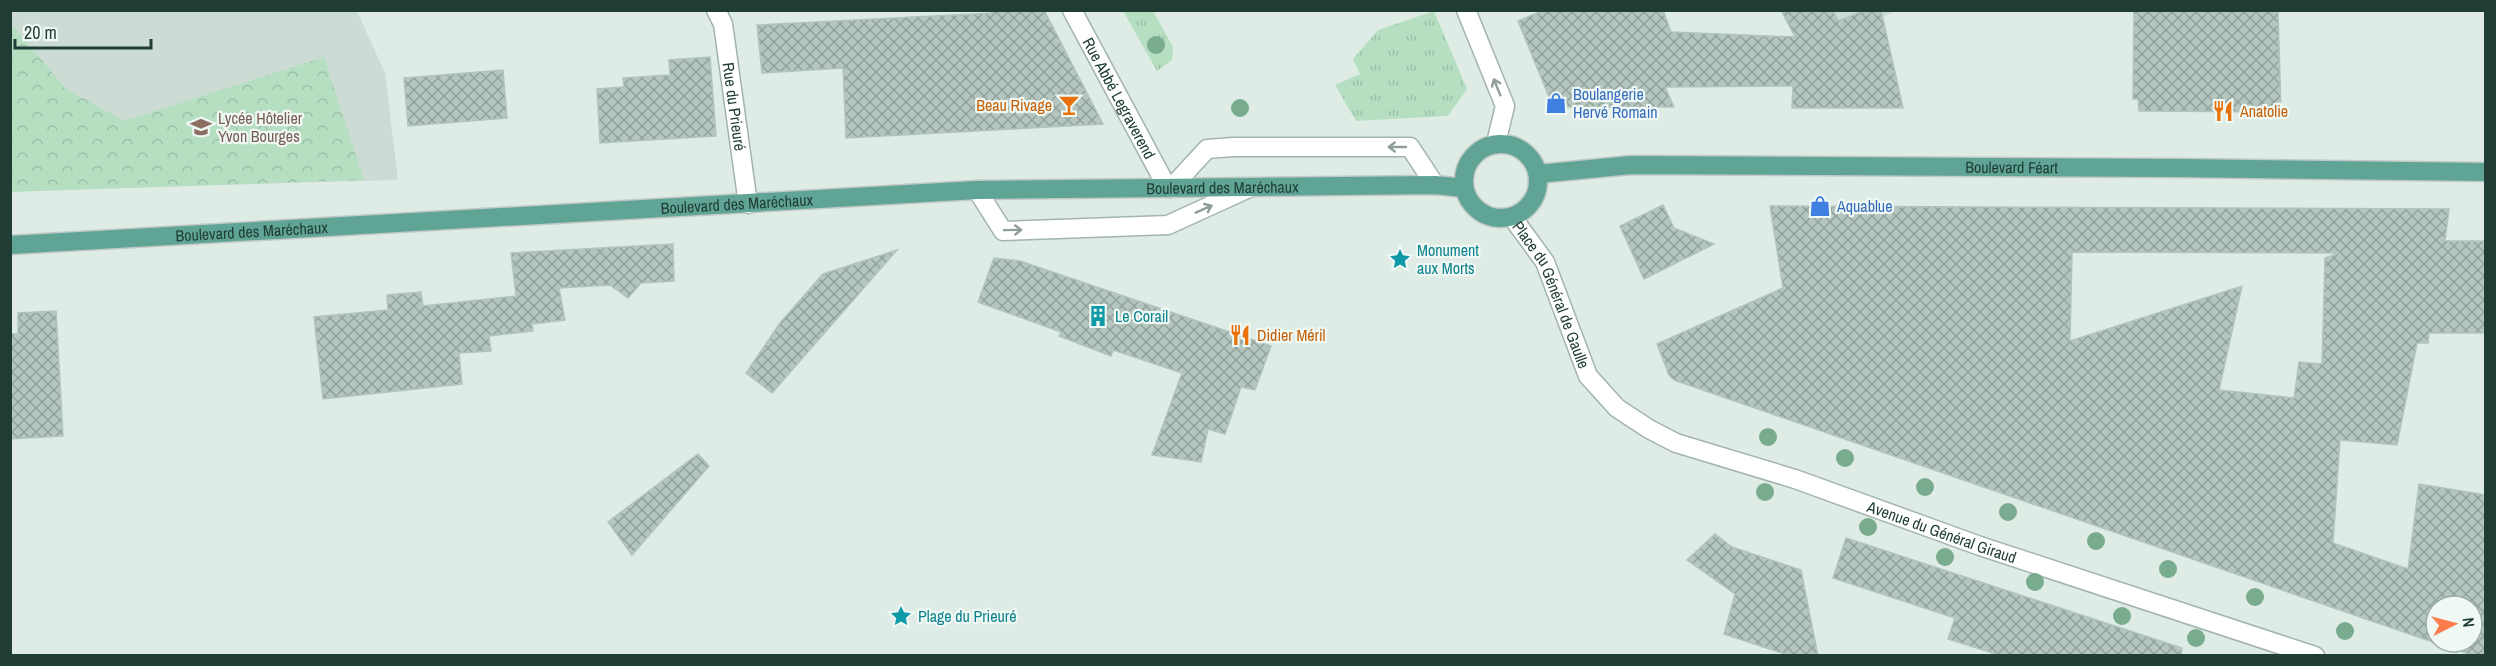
<svg xmlns="http://www.w3.org/2000/svg" width="2496" height="666" font-family="'Archivo Narrow',sans-serif">
<style>
.built{fill:#cddbd5}
.grass{fill:url(#grass-tufts)}
.forest{fill:url(#forest-crowns)}
.building{fill:url(#building-cross-hatch);stroke:#b1c5be;stroke-width:1.5;fill-rule:evenodd}
.lines{fill:none;stroke-linecap:round;stroke-linejoin:round}
.lane-casing{stroke:#a2b4ad;stroke-width:21}
.street-casing{stroke:#a2b4ad;stroke-width:21}
.primary-casing{stroke:#c0c9c6;stroke-width:21}
.lane{stroke:#fff;stroke-width:18}
.street{stroke:#fff;stroke-width:18}
.primary{stroke:#60a495;stroke-width:18}
.tree{fill:#79ab8f}
.oneway{stroke:#8f9e9a}
.labels{text-anchor:middle;dominant-baseline:central;stroke-width:4.5;stroke-linejoin:round;paint-order:stroke}
.shop-label{font-size:16px;fill:#366cbe;stroke:#f0f8f4;text-anchor:start}
.street-label{font-size:16px;fill:#1f3d35;stroke:#f0f8f4}
.food-label{font-size:16px;fill:#c56008;stroke:#f0f8f4;text-anchor:start}
.education-label{font-size:16px;fill:#785e54;stroke:#f0f8f4;text-anchor:start}
.culture-label{font-size:16px;fill:#0d838f;stroke:#f0f8f4;text-anchor:start}
</style>
<defs>
<pattern id="grass-tufts" width="24" height="20" patternUnits="userSpaceOnUse" patternTransform="scale(1.5)"><rect width="24" height="20" fill="#b6dfc2"/><path d="M3 7l-1-3M5 7V3M7 7l1-3M15 17l-1-3M17 17v-4M19 17l1-3" fill="none" stroke="#9cc0a7"/></pattern>
<pattern id="forest-crowns" width="20" height="18" patternUnits="userSpaceOnUse" patternTransform="scale(1.5)"><rect width="20" height="18" fill="#b6dfc2"/><path d="M2 6a3 3 0 1 1 6 0M12 15a3 3 0 1 1 6 0" fill="none" stroke="#9cc0a7"/></pattern>
<pattern id="building-cross-hatch" width="8" height="8" patternUnits="userSpaceOnUse" patternTransform="scale(1.5)"><rect width="8" height="8" fill="#b4c6bf"/><path d="M0 0l8 8M0 8l8-8" fill="none" stroke="#92a29c"/></pattern>
</defs>
<rect width="100%" height="100%" fill="#dfece6"/>
<g class="built">
<polygon points="10,11 357,11 385,73 398,180 11,191"/>
<polygon points="1826,11 1895,11 1840,39"/>
</g>
<g class="grass">
<polygon points="1123,11 1153,11 1173,47 1172,60 1157,71"/>
<polygon points="1434,11 1467,89 1448,116 1356,121 1335,85 1360,74 1353,59 1378,30"/>
</g>
<polygon class="forest" points="11,23 65,88 124,121 324,57 364,180 11,192"/>
<g class="building">
<polygon points="990,10 1044,10 1103,124 846,138 843,68 762,73 757,25 992,13"/>
<polygon points="1544,10 1663,10 1671,32 1795,37 1781,10 1833,10 1838,21 1865,10 1881,10 1903,108 1792,108 1793,86 1665,87 1674,107 1564,107 1549,97 1518,21"/>
<polygon points="2134,10 2278,10 2281,112 2139,111 2138,99 2133,99"/>
<polygon points="710,57 716,136 600,143 597,89 624,87 623,78 670,75 669,60"/>
<polygon points="503,70 507,118 408,126 404,78"/>
<polygon points="1663,205 1674,228 1714,244 1644,279 1620,226"/>
<path d="M 1770,206 L 2449,209 L 2445,241 L 2486,241 L 2486,333 L 2429,333 L 2428,343 L 2417,343 L 2397,445 L 2340,440 L 2333,543 L 2408,569 L 2419,484 L 2486,495 L 2486,656 L 2475,656 L 2421,638 L 1674,380 L 1669,375 L 1657,344 L 1783,288 ZM 2072,252 L 2340,253 L 2325,258 L 2322,364 L 2299,362 L 2294,398 L 2219,390 L 2242,286 L 2070,341 ZM 2436,606 L 2472,606 L 2472,642 L 2436,642 Z"/>
<polygon points="673,244 674,281 641,283 628,298 610,285 559,288 565,320 532,324 533,331 489,336 491,351 459,353 462,384 323,399 314,317 388,310 387,295 421,292 423,306 516,296 511,253"/>
<polygon points="897,250 772,393 746,373 780,323 823,274"/>
<polygon points="994,258 1020,261 1271,346 1255,390 1241,387 1225,434 1208,429 1201,462 1152,455 1182,373 1113,350 1111,356 1059,336 1061,332 978,302"/>
<polygon points="56,311 63,436 10,439 10,334 18,334 18,313"/>
<polygon points="698,454 709,466 632,555 608,522"/>
<polygon points="1715,534 1732,547 1801,570 1818,656 1791,656 1724,634 1735,594 1687,560"/>
<polygon points="1846,538 2182,648 2181,656 2002,656 1948,639 1955,618 1833,578"/>
</g>
<g class="lines">
<defs>
<g id="lane">
<polyline points="1171,188 1207,149 1233,147 1410,147 1435,185"/>
<polyline points="977,190 1003,231 1168,225 1249,188"/>
</g>
<g id="street">
<path id="s1" d="M 716,10 L 723,24 L 748,204"/>
<path id="s2" d="M 1072,10 L 1167,187"/>
<polyline points="1466,10 1505,106 1496,143"/>
<path id="s3" d="M 1512,217 L 1545,262 L 1588,376 L 1617,408 L 1649,429 L 1676,443 L 1795,479 L 1980,546 L 2315,656"/>
</g>
<g id="primary">
<circle cx="1501" cy="181" r="37"/>
<path id="s4" d="M 1538,174 L 1631,165 L 2179,168 L 2486,172"/>
<path id="s5" d="M 10,245 L 977,190 L 1435,185 L 1464,188"/>
</g>
</defs>
<use href="#lane" class="lane-casing"/>
<use href="#street" class="street-casing"/>
<use href="#primary" class="primary-casing"/>
<use href="#lane" class="lane"/>
<use href="#street" class="street"/>
<use href="#primary" class="primary"/>
</g>
<g class="tree">
<circle cx="1156" cy="45" r="9"/>
<circle cx="1240" cy="108" r="9"/>
<circle cx="1768" cy="437" r="9"/>
<circle cx="1845" cy="458" r="9"/>
<circle cx="1925" cy="487" r="9"/>
<circle cx="1765" cy="492" r="9"/>
<circle cx="2008" cy="512" r="9"/>
<circle cx="1868" cy="527" r="9"/>
<circle cx="2096" cy="541" r="9"/>
<circle cx="1945" cy="557" r="9"/>
<circle cx="2168" cy="569" r="9"/>
<circle cx="2035" cy="582" r="9"/>
<circle cx="2255" cy="597" r="9"/>
<circle cx="2122" cy="616" r="9"/>
<circle cx="2345" cy="631" r="9"/>
<circle cx="2196" cy="638" r="9"/>
</g>
<defs><path id="oneway-shaft" d="M-6 0H5M1.5-3L5.5 0L1.5 3" fill="none" stroke-width="1.6" stroke-linecap="round" stroke-linejoin="round" transform="scale(1.5)"/></defs>
<g class="oneway">
<use href="#oneway-shaft" transform="translate(1497 87) rotate(-112)"/>
<use href="#oneway-shaft" transform="translate(1397 147) rotate(180)"/>
<use href="#oneway-shaft" transform="translate(1204 209) rotate(-24)"/>
<use href="#oneway-shaft" transform="translate(1013 230) rotate(-1)"/>
</g>
<defs>
<symbol id="shop-bare" viewBox="-9 -9 18 18"><path d="M-5-2.5h2.3a2.7 3.5 0 0 1 5.4 0H5L5.5 6h-11ZM-1.5-2.5h3a1.5 2.3 0 0 0-3 0Z" fill="#3f7fe0" stroke="#f0f8f4" stroke-width="2.5" paint-order="stroke"/></symbol>
<symbol id="bar-bare" viewBox="-9 -9 18 18"><path d="M-6-5H6L.8 .8V4.5H3.5V6h-7V4.5H-.8V.8Z" fill="#e8710a" stroke="#f0f8f4" stroke-width="2.5" paint-order="stroke"/></symbol>
<symbol id="restaurant-bare" viewBox="-9 -9 18 18"><path d="M-5-6h1v4h1v-4h1v4h1v-4h1v5L-1.5 .5V6h-2V.5L-5-1ZM5-6V6H3V1.5H1.5Q1.5-4 5-6Z" fill="#e8710a" stroke="#f0f8f4" stroke-width="2.5" paint-order="stroke"/></symbol>
<symbol id="school-bare" viewBox="-9 -9 18 18"><path d="M0-5L7-2L0 1L-7-2ZM-4 1L0 2.5L4 1V4Q0 6-4 4Z" fill="#8d6e63" stroke="#f0f8f4" stroke-width="2.5" paint-order="stroke"/></symbol>
<symbol id="sight-bare" viewBox="-9 -9 18 18"><path d="M0-6L1.8-2.2L6-1.7L2.9 1.2L3.7 5.4L0 3.3L-3.7 5.4L-2.9 1.2L-6-1.7L-1.8-2.2Z" fill="#0f9aa8" stroke="#f0f8f4" stroke-width="2.5" paint-order="stroke"/></symbol>
<symbol id="building-bare" viewBox="-9 -9 18 18"><path d="M-4-6H4V6H1V3H-1V6H-4ZM-2.5-4.3h1.7v1.8h-1.7ZM.8-4.3h1.7v1.8H.8ZM-2.5-1h1.7V.8h-1.7ZM.8-1h1.7V.8H.8Z" fill="#0f9aa8" stroke="#f0f8f4" stroke-width="2.5" paint-order="stroke"/></symbol>
</defs>
<g fill-rule="evenodd">
<use href="#shop-bare" x="1541" y="88" width="30" height="30"/>
<use href="#bar-bare" x="1054" y="90" width="30" height="30"/>
<use href="#restaurant-bare" x="2208" y="96" width="30" height="30"/>
<use href="#school-bare" x="186" y="112" width="30" height="30"/>
<use href="#shop-bare" x="1805" y="191" width="30" height="30"/>
<use href="#sight-bare" x="1385" y="244" width="30" height="30"/>
<use href="#building-bare" x="1083" y="301" width="30" height="30"/>
<use href="#restaurant-bare" x="1225" y="320" width="30" height="30"/>
<use href="#sight-bare" x="886" y="601" width="30" height="30"/>
</g>
<g class="labels">
<g class="shop-label">
<text x="1573" y="94">Boulangerie<tspan x="1573" dy="18">Hervé Romain</tspan></text>
<text x="1837" y="206">Aquablue</text>
</g>
<g class="street-label">
<text stroke="none"><textPath href="#s2" startOffset="100">Rue Abbé Legraverend</textPath></text>
<text stroke="none"><textPath href="#s1" startOffset="99">Rue du Prieuré</textPath></text>
<text stroke="none"><textPath href="#s4" startOffset="474">Boulevard Féart</textPath></text>
<text stroke="none"><textPath href="#s5" startOffset="1214">Boulevard des Maréchaux</textPath></text>
<text stroke="none"><textPath href="#s5" startOffset="728">Boulevard des Maréchaux</textPath></text>
<text stroke="none"><textPath href="#s5" startOffset="242">Boulevard des Maréchaux</textPath></text>
<text stroke="none"><textPath href="#s3" startOffset="88">Place du Général de Gaulle</textPath></text>
<text stroke="none"><textPath href="#s3" startOffset="570">Avenue du Général Giraud</textPath></text>
</g>
<g class="food-label">
<text x="1052" y="105" text-anchor="end">Beau Rivage</text>
<text x="2240" y="111">Anatolie</text>
<text x="1257" y="335">Didier Méril</text>
</g>
<g class="education-label">
<text x="218" y="118">Lycée Hôtelier<tspan x="218" dy="18">Yvon Bourges</tspan></text>
</g>
<g class="culture-label">
<text x="1417" y="250">Monument<tspan x="1417" dy="18">aux Morts</tspan></text>
<text x="1115" y="316">Le Corail</text>
<text x="918" y="616">Plage du Prieuré</text>
</g>
</g>
<rect width="2496" height="666" fill="none" stroke="#1f3d35" stroke-width="24"/>
<g transform="translate(2454 624) rotate(84)"><circle r="28" fill="#f0f8f4" stroke="#9cada8" stroke-width="1.5"/>
<path d="M0-4.5L10 22L0 15L-10 22Z" fill="#fc7c4d"/>
<text y="-9" font-size="16" font-weight="bold" text-anchor="middle" fill="#1f3d35">N</text>
</g>
<path d="M15 39v9h136v-9" fill="none" stroke="#1f3d35" stroke-width="3"/>
<text x="24" y="39" font-size="18" fill="#1f3d35" stroke="#f0f8f4" stroke-width="4.5" paint-order="stroke">20 m</text>
</svg>
